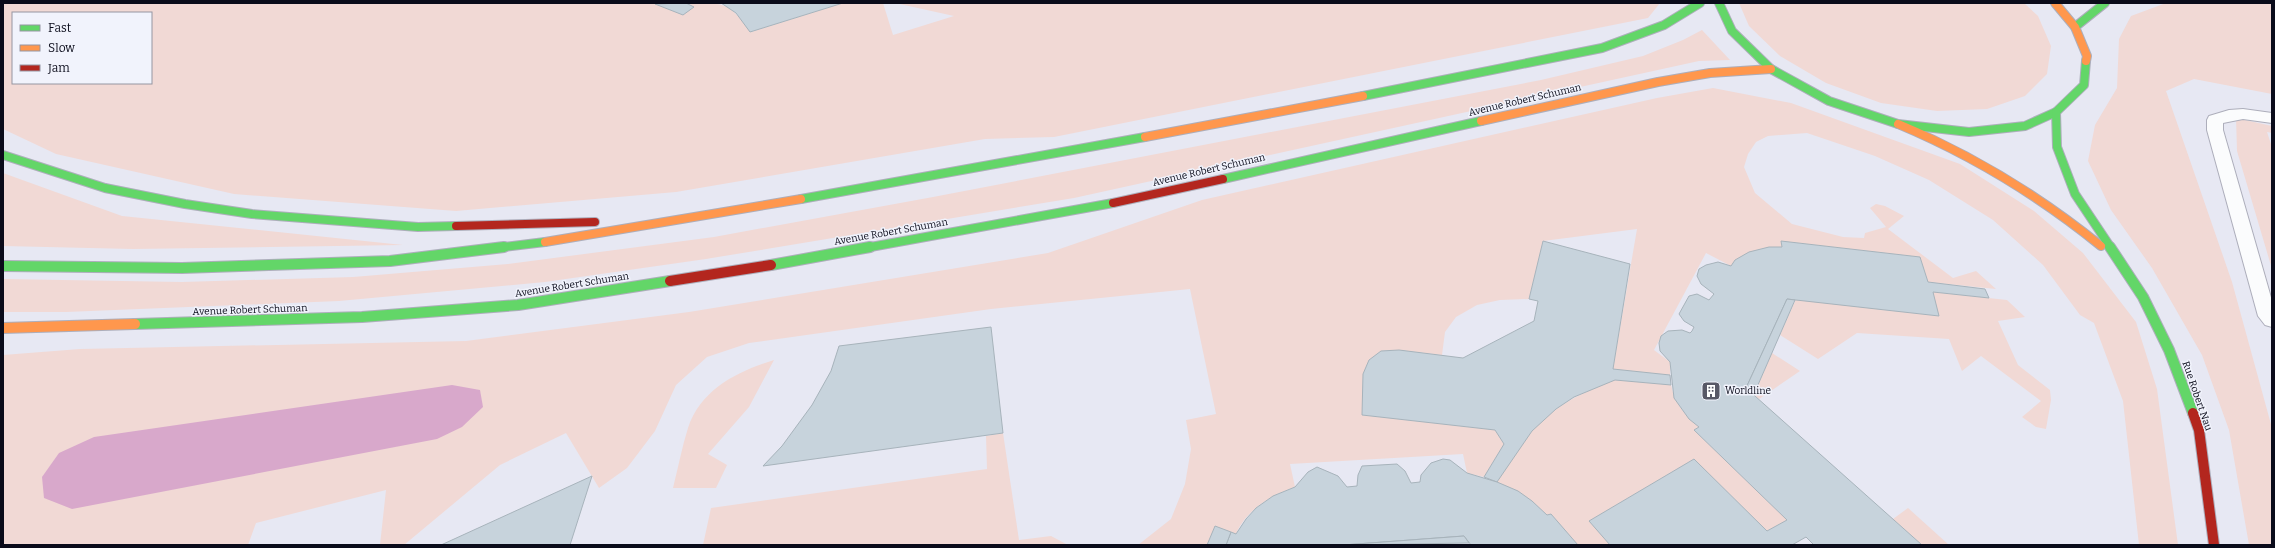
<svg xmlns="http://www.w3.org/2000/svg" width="2275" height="548" font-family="Bitter,serif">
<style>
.green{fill:#f1d9d5;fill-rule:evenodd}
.water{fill:#d8a8cb}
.building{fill:#c7d3dc;stroke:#a7b3bb}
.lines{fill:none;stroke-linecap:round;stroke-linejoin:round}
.lane-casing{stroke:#adaebb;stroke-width:2}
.fast-far1-casing{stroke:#adaebb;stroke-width:10}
.fast-casing{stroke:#adaebb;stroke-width:12}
.slow-far1-casing{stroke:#adaebb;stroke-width:10}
.slow-casing{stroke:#adaebb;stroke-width:12}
.jam-far1-casing{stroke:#adaebb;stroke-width:10}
.jam-casing{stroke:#adaebb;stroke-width:12}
.lane{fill:#fbfcfd;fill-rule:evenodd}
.fast-far1{stroke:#63d668;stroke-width:8}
.fast{stroke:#63d668;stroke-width:10}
.slow-far1{stroke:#ff974d;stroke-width:8}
.slow{stroke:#ff974d;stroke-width:10}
.jam-far1{stroke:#b3261e;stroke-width:8}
.jam{stroke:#b3261e;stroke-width:10}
.labels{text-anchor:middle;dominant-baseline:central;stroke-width:3;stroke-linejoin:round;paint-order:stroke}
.street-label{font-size:10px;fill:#0a0b1a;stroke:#f1f3fc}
.poi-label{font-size:10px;fill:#0a0b1a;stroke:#f1f3fc;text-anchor:start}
</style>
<rect width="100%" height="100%" fill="#e7e8f3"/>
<g class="green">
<path d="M 3,3 L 654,3 L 683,15 L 694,7 L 688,3 C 724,3 728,1 751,32 L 843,3 L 883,3 L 893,35 L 954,16 L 895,3 L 1660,3 L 1648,18 L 1054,137 L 985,139 L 676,192 L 456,211 L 234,194 L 56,154 L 3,129 ZM 13,13 L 151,13 L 151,83 L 13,83 Z"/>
<polygon points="1739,3 2024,3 2038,16 2051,46 2047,74 2025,96 1987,109 1937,111 1881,103 1826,83 1780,56 1749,26"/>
<polygon points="2166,3 2272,3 2272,94 2194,79 2166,91 2232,282 2272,428 2272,545 2249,545 2229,430 2202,355 2152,268 2111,210 2088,161 2095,125 2117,88 2119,39 2131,16"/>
<polygon points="1702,30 1730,60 1699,61 1074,198 706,259 545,282 339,301 66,312 3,312 3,279 182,282 353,277 508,264 714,237 933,197 1541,80 1643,56 1683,40"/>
<path d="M 1713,88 L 1791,103 L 1960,164 L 2034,211 L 2083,253 L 2136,322 L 2157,389 L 2178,545 L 2139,545 L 2123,401 L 2094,323 L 2080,315 L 2043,265 L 1993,220 L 1929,180 L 1875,156 L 1807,133 L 1768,136 L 1756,142 L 1748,154 L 1744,167 L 1755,193 L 1792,224 L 1843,237 L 1864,238 L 1865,233 L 1886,227 L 1870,208 L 1876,204 L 1885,206 L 1904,216 L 1888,229 L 1953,278 L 1976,271 L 1996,289 L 1928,282 L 1920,257 L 1781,241 L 1782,247 C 1758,246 1749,252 1731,266 L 1706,253 L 1654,350 L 1670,362 L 1670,375 L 1613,369 L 1637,229 L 1543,241 L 1529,299 L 1500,300 L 1477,305 L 1456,317 L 1445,332 L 1442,355 L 1399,350 L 1381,351 L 1369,360 L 1363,374 L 1362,415 L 1495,430 L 1504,444 L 1484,477 L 1467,473 L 1463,454 L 1290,464 L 1295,487 C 1271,495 1246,510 1236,534 L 1207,545 L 1138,545 L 1171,519 L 1185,484 L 1191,449 L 1186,420 L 1216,414 L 1190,289 L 991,309 L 749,343 L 707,357 L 676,385 L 655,431 L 627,468 L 599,488 L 566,433 L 500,465 L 404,545 L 380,545 L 386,490 L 256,523 L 248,545 L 3,545 L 3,355 L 80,349 L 466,341 L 689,312 L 1048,253 L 1202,200 L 1657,98 Z"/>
<polygon points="2236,118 2272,126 2272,133 2267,132 2272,147 2272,269 2237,151"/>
<polygon points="3,173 122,216 403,245 133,249 3,246"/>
<polygon points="1933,292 2007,300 2025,317 1998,321 2018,365 2050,390 2051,400 2046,429 2036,427 2022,417 2041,401 1981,356 1962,371 1949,339 1857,333 1818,359 1780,335 1796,299 1938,316"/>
<polygon points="1772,353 1800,371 1759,399 1754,395"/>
<path d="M 774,360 L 749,407 L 708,454 L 727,465 L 716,488 L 673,488 C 678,468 682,447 688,428 C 701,389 738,371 774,360 Z"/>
<path d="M 1615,380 L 1671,385 C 1675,403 1685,416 1699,427 L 1694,430 L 1787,520 L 1767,531 L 1694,459 L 1589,521 L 1610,545 L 1578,545 L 1551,514 L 1547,515 L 1532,501 L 1497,482 C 1508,465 1519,446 1532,431 C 1554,406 1584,391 1615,380 Z"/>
<polygon points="1003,433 1019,540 1051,536 1068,545 703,545 711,508 987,469 986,436"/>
<polygon points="1908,508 1949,545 1922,545 1893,519"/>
</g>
<polygon class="water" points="452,385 480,390 483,407 462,427 437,439 72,509 44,498 42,477 59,453 94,437"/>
<g class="building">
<polygon points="686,3 694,7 683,15 655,4"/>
<polygon points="721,3 843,3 750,32 736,13"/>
<polygon points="1543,241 1630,264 1613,369 1670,375 1671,385 1615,380 1574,397 1556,409 1532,431 1497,482 1484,477 1504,444 1495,430 1362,415 1363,374 1369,360 1381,351 1399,350 1463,358 1534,321 1538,301 1529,299"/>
<polygon points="1781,241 1920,257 1928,282 1985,289 1989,298 1933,292 1939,316 1787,299 1746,388 1922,545 1814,545 1806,537 1792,545 1610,545 1589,521 1694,459 1767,531 1787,520 1694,430 1699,427 1689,419 1674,398 1670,362 1660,351 1659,343 1661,336 1668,331 1682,330 1690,333 1692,331 1694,327 1684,321 1679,314 1689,296 1697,294 1709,300 1714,294 1701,284 1697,276 1699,269 1706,265 1718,262 1731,266 1735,260 1749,252 1769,247 1782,247"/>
<polygon points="1787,299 1795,300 1754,394 1746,388"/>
<polygon points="991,327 1003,433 763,466 782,446 812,405 831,371 839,346"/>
<polygon points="1443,459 1450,460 1467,473 1497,482 1518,491 1532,501 1547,515 1551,514 1578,545 1471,545 1464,536 1343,545 1226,545 1231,532 1236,534 1246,519 1256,508 1273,496 1295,487 1308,472 1317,467 1338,476 1347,487 1357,486 1358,475 1362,466 1397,464 1405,471 1411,483 1420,482 1421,475 1431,463"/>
<polygon points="592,476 570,545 441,545"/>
<polygon points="1215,526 1231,532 1226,545 1207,545"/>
<polygon points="1464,536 1469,543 1343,545"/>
</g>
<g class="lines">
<defs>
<polygon id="lane" points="2243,109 2272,113 2272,123 2243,119 2223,123 2223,130 2272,301 2272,327 2265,325 2258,316 2207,130 2207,120 2209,116 2229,110"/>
<g id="fast-far1">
<polyline points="1719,3 1732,31 1771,69 1829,101 1898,124 1969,132 2025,126 2056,112 2084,85 2086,61"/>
<polyline points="2075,27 2105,3"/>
<polyline points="1363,96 1602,48 1664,25 1700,3"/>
<polyline points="2056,112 2057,147 2075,194 2111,248"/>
<polyline points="3,155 105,188 185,204 252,214 418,227 456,226"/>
<polyline points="1223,179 1481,121"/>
<polyline points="801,199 1145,137"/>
<polyline points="496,248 545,242"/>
<polyline points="865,248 1113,203"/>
</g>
<g id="fast">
<polyline points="2110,247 2143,297 2169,350 2193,413"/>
<polyline points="771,265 870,247"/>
<polyline points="3,266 182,268 390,261 504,247"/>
<polyline points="135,324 362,317 518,305 670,281"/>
</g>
<g id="slow-far1">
<polyline points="2055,3 2075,27 2087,56 2086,61"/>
<polyline points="1481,121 1658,82 1710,73 1771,69"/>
<path d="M 1898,124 C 1972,155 2038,195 2101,246"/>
<polyline points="1145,137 1363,96"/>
<polyline points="545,242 801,199"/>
</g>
<polyline id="slow" points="3,328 135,324"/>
<g id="jam-far1">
<polyline points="1113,203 1223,179"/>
<polyline points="456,226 595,222"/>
</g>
<g id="jam">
<polyline points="670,281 771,265"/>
<polyline points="2193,413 2199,430 2214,545"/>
</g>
</defs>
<use href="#lane" class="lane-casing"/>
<use href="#fast-far1" class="fast-far1-casing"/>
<use href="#fast" class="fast-casing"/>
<use href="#slow-far1" class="slow-far1-casing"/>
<use href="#slow" class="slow-casing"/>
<use href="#jam-far1" class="jam-far1-casing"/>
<use href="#jam" class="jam-casing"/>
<use href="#lane" class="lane"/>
<use href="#fast-far1" class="fast-far1"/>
<use href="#fast" class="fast"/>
<use href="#slow-far1" class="slow-far1"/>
<use href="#slow" class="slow"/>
<use href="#jam-far1" class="jam-far1"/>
<use href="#jam" class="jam"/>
</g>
<defs>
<symbol id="building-square" viewBox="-11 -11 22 22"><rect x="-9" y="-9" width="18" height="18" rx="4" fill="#575866" stroke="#f1f3fc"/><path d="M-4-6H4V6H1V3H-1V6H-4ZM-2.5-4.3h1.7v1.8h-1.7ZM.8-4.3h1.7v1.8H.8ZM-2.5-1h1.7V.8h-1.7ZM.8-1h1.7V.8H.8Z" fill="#fff"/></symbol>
</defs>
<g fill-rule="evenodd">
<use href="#building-square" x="1700" y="380" width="22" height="22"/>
</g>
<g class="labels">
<g class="street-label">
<text transform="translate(1525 100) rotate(-13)">Avenue Robert Schuman</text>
<text transform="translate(1209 170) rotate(-13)">Avenue Robert Schuman</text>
<text transform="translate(891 232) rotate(-10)">Avenue Robert Schuman</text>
<text transform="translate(572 285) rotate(-9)">Avenue Robert Schuman</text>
<text transform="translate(250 310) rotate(-2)">Avenue Robert Schuman</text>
<text transform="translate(2197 396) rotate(71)">Rue Robert Nau</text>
</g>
<g class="poi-label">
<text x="1725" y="391">Worldline</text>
</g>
</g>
<rect width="2275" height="548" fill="none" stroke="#0a0b1a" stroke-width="8"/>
<rect x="12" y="12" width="140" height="72" fill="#f1f3fc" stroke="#9596a2"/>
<rect x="20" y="25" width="20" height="6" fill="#63d668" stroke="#9596a2"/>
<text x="48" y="32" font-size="12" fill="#0a0b1a">Fast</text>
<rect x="20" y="45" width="20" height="6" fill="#ff974d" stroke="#9596a2"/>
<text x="48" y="52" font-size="12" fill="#0a0b1a">Slow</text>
<rect x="20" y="65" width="20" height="6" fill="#b3261e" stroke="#9596a2"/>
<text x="48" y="72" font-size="12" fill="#0a0b1a">Jam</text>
</svg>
